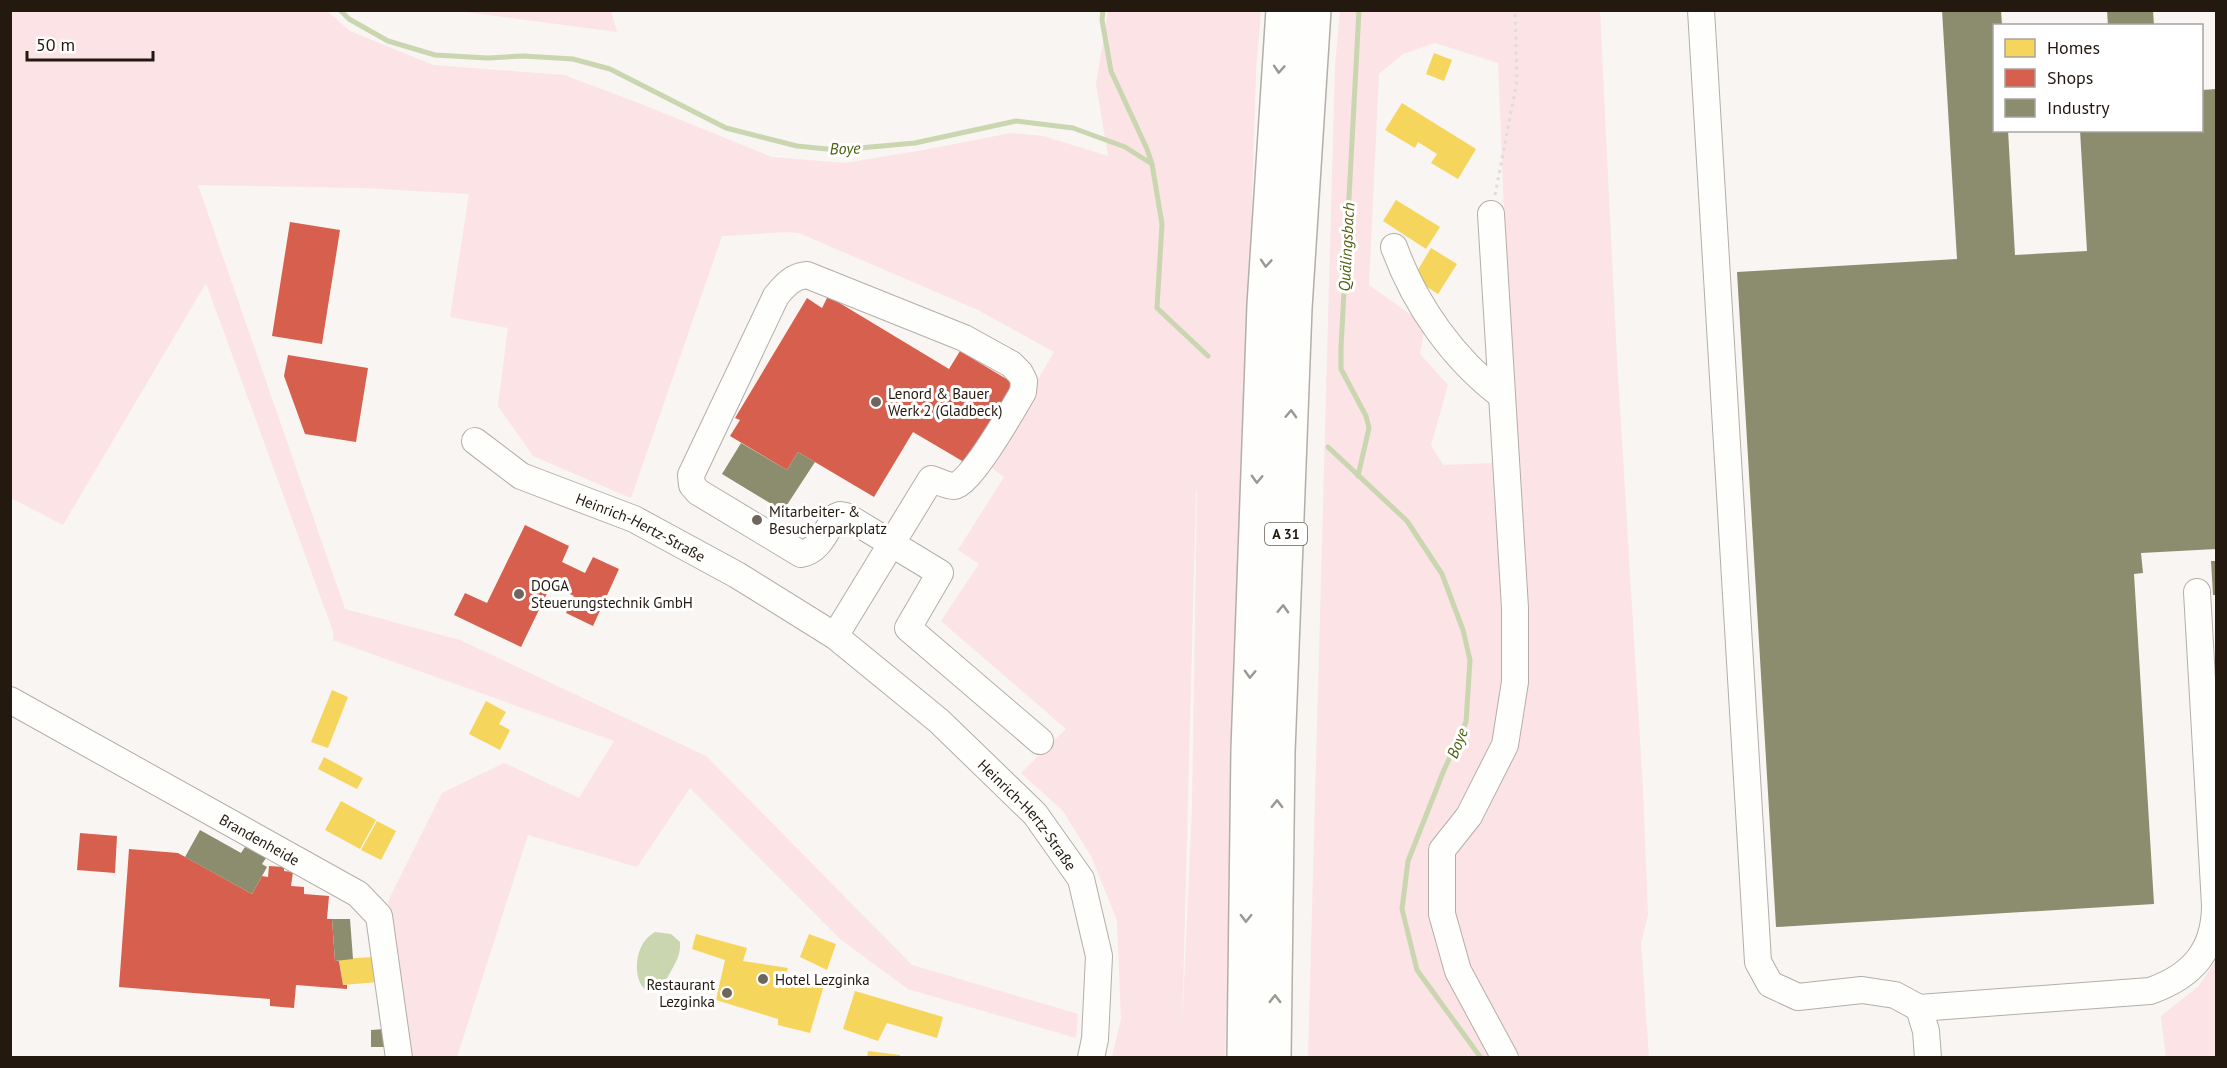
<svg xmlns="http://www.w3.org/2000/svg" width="2227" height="1068" font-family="'PT Sans',sans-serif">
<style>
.green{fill:#fbe3e6;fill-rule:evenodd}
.water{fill:#cad6b0}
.homes{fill:#f6d55c}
.shops{fill:#d6604d}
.industry{fill:#8c8c6e}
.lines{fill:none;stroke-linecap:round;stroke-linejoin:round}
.stream{stroke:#cad6b0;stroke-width:5}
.minor-casing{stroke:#b4aea8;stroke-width:28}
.highway-casing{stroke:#b4aea8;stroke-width:36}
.path{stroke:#dedddc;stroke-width:3;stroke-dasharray:3 4.5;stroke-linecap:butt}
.minor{stroke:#fefefd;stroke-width:26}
.highway{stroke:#fefefd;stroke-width:33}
.oneway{stroke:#9b9792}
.poi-dot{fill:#6e665e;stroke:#fff;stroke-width:2}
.labels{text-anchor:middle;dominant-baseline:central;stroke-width:6;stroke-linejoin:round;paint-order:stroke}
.shield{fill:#fff;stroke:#655e57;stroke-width:1.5}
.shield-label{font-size:14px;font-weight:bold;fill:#23190f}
.poi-label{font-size:15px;fill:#23190f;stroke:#fff;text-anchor:start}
.street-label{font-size:15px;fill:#23190f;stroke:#fff}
.water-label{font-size:16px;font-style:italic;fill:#4d6010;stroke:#fff}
</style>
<rect width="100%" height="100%" fill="#f8f5f2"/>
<g class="green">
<path d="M 10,11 L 327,11 L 350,31 L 433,65 L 564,75 L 641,104 L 772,157 L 845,163 L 924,150 L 1011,133 L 1043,136 L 1108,156 L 1096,84 L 1108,11 L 1261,11 L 1256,71 L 1225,1057 L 1112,1057 L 1121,1019 L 1117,920 L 1091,856 L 1063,811 L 1021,773 L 1066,729 L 941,621 L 979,564 L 958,550 L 1004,477 L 988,465 L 1054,352 L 978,310 L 799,233 L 786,232 L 722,236 L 631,498 L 533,456 L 498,406 L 508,328 L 450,317 L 469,194 L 362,188 L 198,185 L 345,609 L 460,640 L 706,756 L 912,965 L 1078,1014 L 1076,1038 L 908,989 L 840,939 L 690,788 L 637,867 L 528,835 L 457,1057 L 411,1057 L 388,901 L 442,793 L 504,763 L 579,798 L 614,741 L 333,640 L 334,634 L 206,283 L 63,525 L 11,498 ZM 1197,491 L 1192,808 L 1182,1029 L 1196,491 Z"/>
<polygon points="458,11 611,11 617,32"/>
<path d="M 1340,11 L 1600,11 L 1616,341 L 1643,790 L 1648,915 L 1641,943 L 1649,1057 L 1308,1058 L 1335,66 ZM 1435,43 L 1498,63 L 1504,209 L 1494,463 L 1443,465 L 1431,445 L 1448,385 L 1420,354 L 1425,325 L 1369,285 L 1379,74 L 1403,54 Z"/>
<polygon points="2216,960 2216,1057 2166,1057 2161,1016 2199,986"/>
</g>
<path class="water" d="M 655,932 L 671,934 L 680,942 C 681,954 676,962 670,973 C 640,1024 621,950 655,932 Z"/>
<g class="homes">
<polygon points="1434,53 1452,60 1444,81 1426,74"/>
<polygon points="1402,103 1476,149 1458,179 1431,163 1437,154 1418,142 1415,148 1385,130"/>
<polygon points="1396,200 1440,227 1426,249 1383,221"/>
<polygon points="1431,248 1457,264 1438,294 1413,278"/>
<polygon points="332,690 348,697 328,748 311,742"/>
<polygon points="486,701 506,712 499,724 510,730 500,750 469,734"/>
<polygon points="324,757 363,778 357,789 318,769"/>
<polygon points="341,801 376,820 360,849 325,830"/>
<polygon points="377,821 396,831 381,860 361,850"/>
<polygon points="696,934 747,948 743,961 788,968 786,974 824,985 810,1033 778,1025 778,1019 716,1000 725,960 692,949"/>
<polygon points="809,934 836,944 827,970 800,957"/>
<polygon points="374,957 378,982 343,985 339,959"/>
<polygon points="855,991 943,1017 937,1038 887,1023 878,1041 843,1029"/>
<polygon points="868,1051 900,1055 900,1058 867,1058"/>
</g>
<g class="shops">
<polygon points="290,222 340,230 322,344 272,336"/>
<polygon points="828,296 949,369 960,351 1018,386 969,465 913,432 874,497 798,452 787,470 730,436 740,420 735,418 807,298 822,308"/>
<polygon points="288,355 368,368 356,442 305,434 284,376"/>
<polygon points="525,525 569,546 562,562 585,573 593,557 619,569 593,626 566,613 574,596 551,585 521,647 454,615 465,593 487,603"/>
<polygon points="80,833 117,836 115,873 77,870"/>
<polygon points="129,849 178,853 252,894 262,876 268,877 269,866 284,867 284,871 293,872 291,886 304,887 304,894 329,896 327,919 332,919 335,961 339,961 343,985 347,985 347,989 296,985 294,1008 270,1006 270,999 119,987"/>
</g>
<g class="industry">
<polygon points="1942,10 2001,10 2002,26 1994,26 1994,130 2008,130 2015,255 2087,251 2080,130 2202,130 2202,90 2216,89 2216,549 2141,553 2143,573 2134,574 2154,904 1776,927 1737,272 1957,259"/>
<polygon points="2107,10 2153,10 2154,26 2108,26"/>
<polygon points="741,443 787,470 798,452 815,462 783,511 722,474"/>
<polygon points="2211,561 2216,561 2216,595 2213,595"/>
<polygon points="200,830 241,853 245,847 266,858 262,864 267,867 252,894 185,857"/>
<polygon points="332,919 350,919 353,959 335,961"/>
<polygon points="385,1029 388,1047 371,1047 371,1030"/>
</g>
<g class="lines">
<g class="stream">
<polyline points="340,10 349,19 388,41 435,55 488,58 523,56 573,59 610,69 726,128 797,146 837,150 915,143 1016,121 1073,128 1125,147 1152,164 1162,224 1157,308 1208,356"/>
<polyline points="1103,10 1102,20 1111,71 1147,149 1152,164"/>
<polyline points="1328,447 1407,521 1442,574 1463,630 1470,660 1466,722 1444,770 1408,861 1402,909 1417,970 1481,1058"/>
<polyline points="1358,476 1369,428 1366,416 1341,369 1341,348 1359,10"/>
</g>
<defs>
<g id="minor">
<polyline points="1701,10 1758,962 1770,984 1798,997 1862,990 1895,995 1919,1008 1926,1031 1928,1058"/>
<polyline points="1491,214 1515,608 1515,682 1505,745 1469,816 1442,850 1442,914 1458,971 1505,1058"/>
<path d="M 1394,247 C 1415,305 1453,359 1502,396"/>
<path id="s1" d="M 475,441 L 521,476 L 634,519 L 737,575 L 835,636 L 939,721 L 1035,814 L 1081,879 L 1099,956 L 1095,1039 L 1091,1058"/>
<path d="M 835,636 L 931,479 C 938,481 947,486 954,486 C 970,485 1013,409 1023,392 L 1024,381 L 1020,373 L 1011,364 L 964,338 L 807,275 C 793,276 785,285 776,296 L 691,475 L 692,485 L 698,492 L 801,554 C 819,551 826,531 835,517 L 840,515 L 846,516 L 940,573 L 908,628 L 1040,741"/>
<path id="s2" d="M 10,700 L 358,894 L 379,916 L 399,1058"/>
<path d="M 1919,1008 L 2150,991 C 2193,976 2215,950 2215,905 L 2197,592"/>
</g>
<g id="highway">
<polyline points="1244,1058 1248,750 1264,305 1283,10"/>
<polyline points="1274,1058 1278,752 1295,308 1314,10"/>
</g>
</defs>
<use href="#minor" class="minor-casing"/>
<use href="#highway" class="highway-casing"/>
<polyline class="path" points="1495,195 1517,81 1515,10"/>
<use href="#minor" class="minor"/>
<use href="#highway" class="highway"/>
</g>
<defs><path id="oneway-chevron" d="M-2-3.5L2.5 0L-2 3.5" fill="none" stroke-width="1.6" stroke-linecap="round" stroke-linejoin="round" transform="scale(1.5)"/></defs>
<g class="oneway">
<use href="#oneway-chevron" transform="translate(1279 69) rotate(94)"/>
<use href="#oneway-chevron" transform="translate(1266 263) rotate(94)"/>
<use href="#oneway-chevron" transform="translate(1291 414) rotate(-88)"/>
<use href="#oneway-chevron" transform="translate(1257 479) rotate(92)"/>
<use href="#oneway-chevron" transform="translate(1283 609) rotate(-88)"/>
<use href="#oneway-chevron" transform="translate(1250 674) rotate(92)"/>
<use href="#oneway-chevron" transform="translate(1277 804) rotate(-89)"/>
<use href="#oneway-chevron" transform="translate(1246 918) rotate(91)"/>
<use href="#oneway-chevron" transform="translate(1275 999) rotate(-89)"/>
</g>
<g class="poi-dot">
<circle cx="876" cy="402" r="6"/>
<circle cx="757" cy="520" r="6"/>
<circle cx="519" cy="594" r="6"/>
<circle cx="763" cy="979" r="6"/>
<circle cx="727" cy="993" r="6"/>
</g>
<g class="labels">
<rect class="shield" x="1265" y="523" width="42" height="22" rx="4.5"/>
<g class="shield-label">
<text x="1286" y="534">A 31</text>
</g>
<g class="poi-label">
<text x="888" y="393">Lenord &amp; Bauer<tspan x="888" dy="17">Werk 2 (Gladbeck)</tspan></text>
<text x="769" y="511">Mitarbeiter- &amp;<tspan x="769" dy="17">Besucherparkplatz</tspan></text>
<text x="531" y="585">DOGA<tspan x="531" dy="17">Steuerungstechnik GmbH</tspan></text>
<text x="775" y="979">Hotel Lezginka</text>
<text x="715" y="984" text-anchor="end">Restaurant<tspan x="715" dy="17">Lezginka</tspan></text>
</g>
<g class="street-label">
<text stroke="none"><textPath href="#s1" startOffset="188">Heinrich-Hertz-Straße</textPath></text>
<text stroke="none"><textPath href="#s1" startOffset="675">Heinrich-Hertz-Straße</textPath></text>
<text stroke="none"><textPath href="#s2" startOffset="286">Brandenheide</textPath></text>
</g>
<g class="water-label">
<text transform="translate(845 148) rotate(-2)">Boye</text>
<text transform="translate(1346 247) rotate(-87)">Quälingsbach</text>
<text transform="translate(1457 743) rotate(-68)">Boye</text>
</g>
</g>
<rect width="2227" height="1068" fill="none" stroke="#23190f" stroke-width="24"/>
<rect x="1993" y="24" width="210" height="108" fill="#ffffff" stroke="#a7a39f" stroke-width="1.5"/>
<rect x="2005" y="39" width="30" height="18" fill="#f6d55c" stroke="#a7a39f" stroke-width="1.5"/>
<text x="2047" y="54" font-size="18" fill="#23190f">Homes</text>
<rect x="2005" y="69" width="30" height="18" fill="#d6604d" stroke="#a7a39f" stroke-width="1.5"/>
<text x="2047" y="84" font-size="18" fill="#23190f">Shops</text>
<rect x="2005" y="99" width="30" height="18" fill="#8c8c6e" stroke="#a7a39f" stroke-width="1.5"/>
<text x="2047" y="114" font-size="18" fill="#23190f">Industry</text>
<path d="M27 51v9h126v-9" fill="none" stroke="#23190f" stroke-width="3"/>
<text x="36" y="51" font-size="18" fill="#23190f" stroke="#ffffff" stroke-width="4.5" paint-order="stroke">50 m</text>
</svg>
